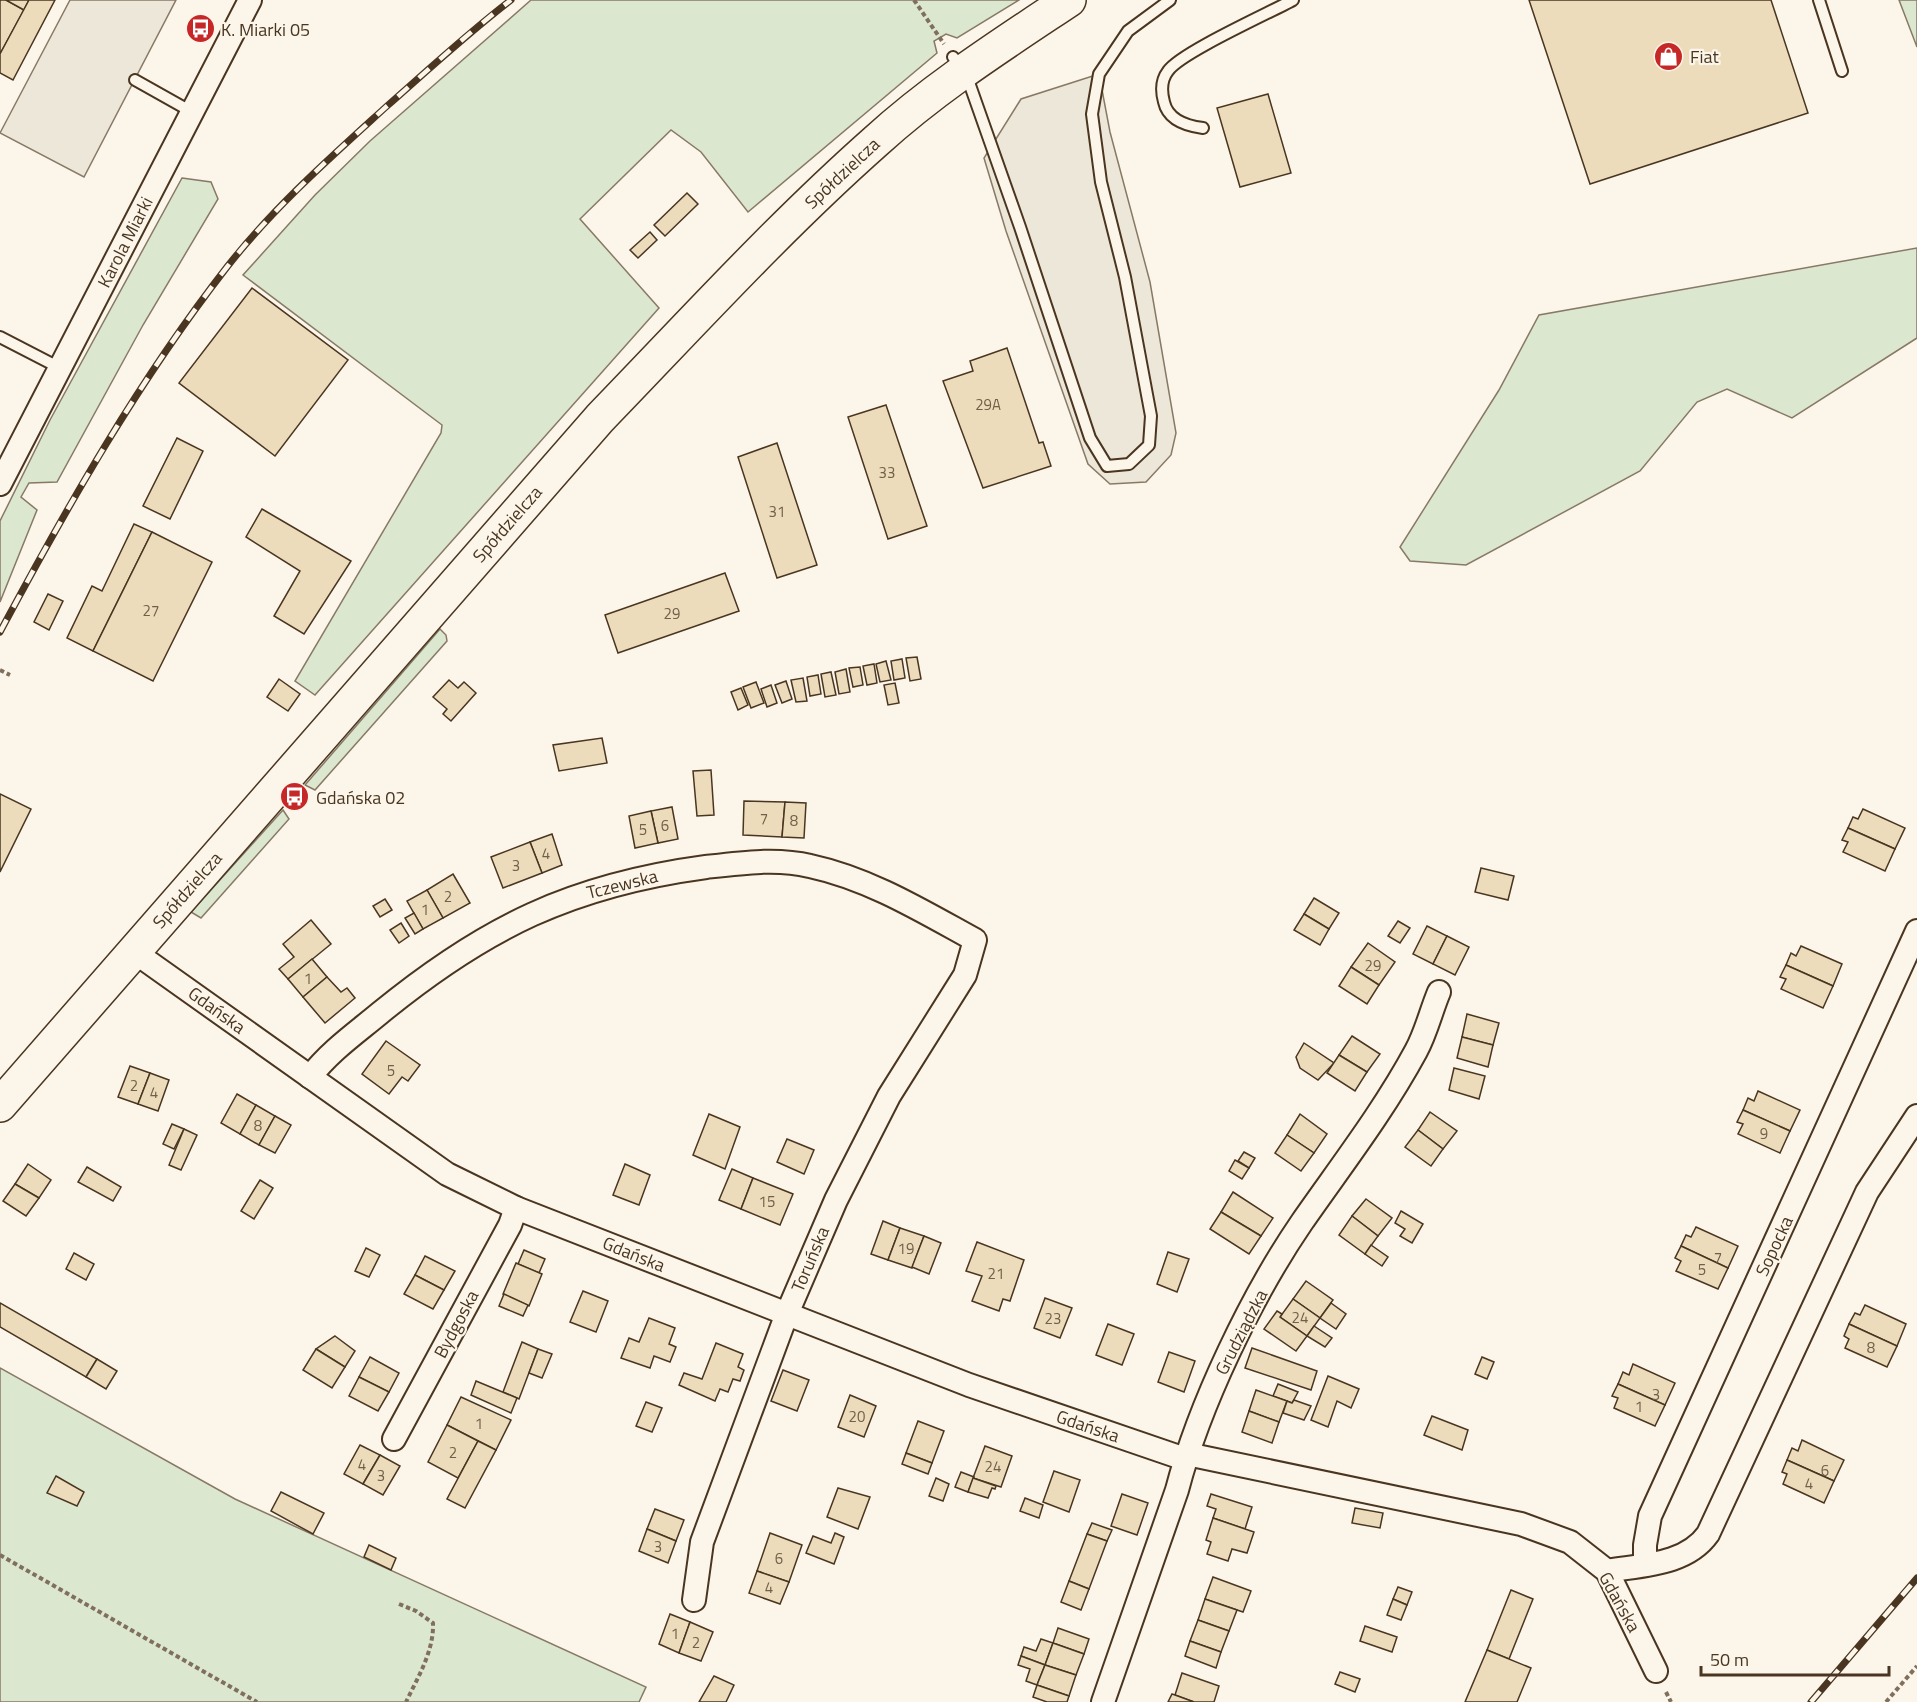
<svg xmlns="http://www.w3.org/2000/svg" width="1917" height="1702" font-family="'Titillium Web',sans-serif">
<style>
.green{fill:#dce7d0;stroke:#887966;stroke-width:1.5}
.parking{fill:#ede7d9;stroke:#887966;stroke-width:1.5}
.building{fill:#ecdcbc;stroke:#4a3520;stroke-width:1.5}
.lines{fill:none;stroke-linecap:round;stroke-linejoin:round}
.lane-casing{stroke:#4a3520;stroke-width:14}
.street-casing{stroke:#4a3520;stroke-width:26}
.primary-casing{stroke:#4a3520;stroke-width:36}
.path{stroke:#7f6f5c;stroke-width:4;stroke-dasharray:4.5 3;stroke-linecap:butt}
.lane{stroke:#fbf6e9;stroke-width:10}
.street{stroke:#fbf6e9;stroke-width:22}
.primary{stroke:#fbf6e9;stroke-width:33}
.rail-casing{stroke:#4a3520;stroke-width:7}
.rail{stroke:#fbf6e9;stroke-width:4.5;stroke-dasharray:14;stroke-linecap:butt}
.labels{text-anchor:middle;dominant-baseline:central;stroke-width:4.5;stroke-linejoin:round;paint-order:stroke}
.number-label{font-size:15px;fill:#725f47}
.poi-label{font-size:18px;fill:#4a3520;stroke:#fbf6e9;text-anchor:start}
.street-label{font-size:18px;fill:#4a3520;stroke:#fbf6e9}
</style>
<rect width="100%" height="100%" fill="#fbf6e9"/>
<g class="green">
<polygon points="531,0 1019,0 957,38 946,34 934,41 937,53 748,212 701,152 671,130 580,219 659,308 315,695 295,681 441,433 442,425 243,275 315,195 370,141"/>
<polygon points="1899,0 1917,0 1917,47"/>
<polygon points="182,178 211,182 218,199 143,325 57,482 29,483 21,497 37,510 0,602 0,521 50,420"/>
<polygon points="1917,248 1917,338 1792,418 1727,389 1697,402 1640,471 1466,565 1410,561 1400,547 1499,390 1539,315"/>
<polygon points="440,629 446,635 447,641 315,790 305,785"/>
<polygon points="283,810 289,819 201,918 191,912"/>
<polygon points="0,1368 235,1499 646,1687 639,1702 0,1702"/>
</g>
<g class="parking">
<polygon points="70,0 176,0 84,177 0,133"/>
<polygon points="1099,74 1110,132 1150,282 1176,433 1171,455 1146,482 1110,484 1088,464 1006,231 984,158 1021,99"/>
</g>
<g class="building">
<polygon points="0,0 6,0 24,10 0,54"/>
<polygon points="6,0 29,0 24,10"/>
<polygon points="29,0 55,0 13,80 0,73 0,54"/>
<polygon points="1529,0 1771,0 1808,113 1590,184"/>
<polygon points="1268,94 1291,173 1240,187 1217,108"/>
<polygon points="687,193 698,204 665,236 654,225"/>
<polygon points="650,232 657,240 638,258 630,250"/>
<polygon points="252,288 348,360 275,456 179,383"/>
<polygon points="1007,348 1039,443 1043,442 1051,466 983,488 943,381 973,371 970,361"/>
<polygon points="886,405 927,526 888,539 848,417"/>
<polygon points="177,438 203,451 170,519 143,506"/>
<polygon points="777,443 817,565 777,578 738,457"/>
<polygon points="262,509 351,561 304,634 274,616 300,571 246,537"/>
<polygon points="134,524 152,532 93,651 67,638 92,586 102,591"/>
<polygon points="152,532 212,562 153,681 93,651"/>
<polygon points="725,573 739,611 618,653 605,615"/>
<polygon points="48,594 63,601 49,630 34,622"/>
<polygon points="917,657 921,679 910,681 906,658"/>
<polygon points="902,659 905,678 894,680 891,661"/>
<polygon points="886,661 891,680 880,682 876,664"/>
<polygon points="874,664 877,683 867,685 863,666"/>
<polygon points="860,667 863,685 853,687 849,668"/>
<polygon points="846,669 850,692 839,694 835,672"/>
<polygon points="831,672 836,695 825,697 821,674"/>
<polygon points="818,675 821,694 810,696 807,677"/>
<polygon points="803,678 807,701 796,702 791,680"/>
<polygon points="279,679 300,694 288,711 267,697"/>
<polygon points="449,680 458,688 464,682 476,693 451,721 443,714 447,709 433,697"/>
<polygon points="786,681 792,699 782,703 775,685"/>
<polygon points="756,682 764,703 751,708 743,687"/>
<polygon points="895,683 899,703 888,705 884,685"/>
<polygon points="771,685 777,703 767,707 761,689"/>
<polygon points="741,688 748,705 738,710 731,692"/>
<polygon points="602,738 607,763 559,771 553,745"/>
<polygon points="711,770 714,815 697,816 693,771"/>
<polygon points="0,794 31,809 0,872"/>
<polygon points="744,801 785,802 782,837 743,835"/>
<polygon points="785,802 806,803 804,838 782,837"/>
<polygon points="672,807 678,839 658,843 651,811"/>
<polygon points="1863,809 1905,828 1895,849 1848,828 1853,817 1858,819"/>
<polygon points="651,811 658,843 635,848 629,816"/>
<polygon points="1848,828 1895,849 1885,871 1843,852 1848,842 1842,840"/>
<polygon points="552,834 562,865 542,873 530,842"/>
<polygon points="530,842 542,873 503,888 491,857"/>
<polygon points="1481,868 1514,876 1508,900 1475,892"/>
<polygon points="453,874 470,903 443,918 427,890"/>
<polygon points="427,890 443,918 423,929 407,901"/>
<polygon points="1314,898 1339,913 1329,929 1304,914"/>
<polygon points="385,899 392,910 380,917 373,906"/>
<polygon points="414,913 423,929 415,934 405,918"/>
<polygon points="1304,914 1329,929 1320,945 1294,930"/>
<polygon points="311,920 331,944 288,979 279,969 294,957 283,944"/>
<polygon points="1398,921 1410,928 1400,943 1388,936"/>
<polygon points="401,923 409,936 399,943 390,930"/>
<polygon points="1427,926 1447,936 1433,964 1413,954"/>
<polygon points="1447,936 1469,947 1455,975 1433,964"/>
<polygon points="1368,943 1395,962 1379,985 1351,967"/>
<polygon points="1801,946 1842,964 1833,986 1786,965 1791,953 1796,956"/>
<polygon points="312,959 327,977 303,997 288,979"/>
<polygon points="1786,965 1833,986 1823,1008 1781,989 1786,979 1780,977"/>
<polygon points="1351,967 1379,985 1367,1004 1339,986"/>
<polygon points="327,977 341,992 347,988 355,998 325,1023 303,997"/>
<polygon points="1467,1014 1499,1023 1493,1045 1462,1037"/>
<polygon points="1352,1036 1380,1054 1367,1072 1339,1055"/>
<polygon points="1462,1037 1493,1045 1488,1067 1457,1058"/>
<polygon points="386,1041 420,1065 408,1081 402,1077 389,1094 362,1074"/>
<polygon points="1304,1043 1334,1063 1318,1080 1300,1068 1296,1057"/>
<polygon points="1339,1055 1367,1072 1355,1091 1327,1073"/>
<polygon points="130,1066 150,1073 138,1104 118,1097"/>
<polygon points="1454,1068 1485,1076 1479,1099 1449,1090"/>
<polygon points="150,1073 169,1080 158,1111 138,1104"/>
<polygon points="1758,1091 1800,1110 1790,1131 1743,1110 1748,1098 1754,1101"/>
<polygon points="237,1094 256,1105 240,1134 221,1123"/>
<polygon points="256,1105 275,1116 259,1145 240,1134"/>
<polygon points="1743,1110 1790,1131 1780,1153 1738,1134 1743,1124 1737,1122"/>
<polygon points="1430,1112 1457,1131 1443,1149 1418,1130"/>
<polygon points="709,1114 740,1127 725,1169 693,1155"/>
<polygon points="1300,1114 1327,1134 1314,1153 1287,1135"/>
<polygon points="275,1116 291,1125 275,1153 259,1145"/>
<polygon points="172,1124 184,1129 174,1149 163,1144"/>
<polygon points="184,1129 197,1135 181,1170 169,1165"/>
<polygon points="1418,1130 1443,1149 1431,1166 1405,1147"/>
<polygon points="1287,1135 1314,1153 1301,1171 1275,1153"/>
<polygon points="787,1139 814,1150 804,1174 777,1162"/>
<polygon points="1244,1152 1255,1158 1249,1168 1238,1161"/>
<polygon points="1235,1160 1249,1168 1242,1179 1229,1171"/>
<polygon points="28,1164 51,1180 39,1198 15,1184"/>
<polygon points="625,1164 650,1175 639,1205 613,1195"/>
<polygon points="87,1167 121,1187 113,1201 78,1182"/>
<polygon points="732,1169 753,1178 741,1209 719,1200"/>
<polygon points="753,1178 793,1194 780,1225 741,1209"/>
<polygon points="260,1180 273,1188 254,1219 241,1211"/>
<polygon points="15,1184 39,1198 26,1216 3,1201"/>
<polygon points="1233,1192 1273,1218 1261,1236 1221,1212"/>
<polygon points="1366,1199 1392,1218 1378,1236 1352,1216"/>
<polygon points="1401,1211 1423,1224 1412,1243 1400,1236 1405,1229 1395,1223"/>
<polygon points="1221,1212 1261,1236 1249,1254 1210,1229"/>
<polygon points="1352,1216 1378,1236 1365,1254 1339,1235"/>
<polygon points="883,1221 900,1228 888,1260 871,1254"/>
<polygon points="1696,1227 1738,1246 1728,1268 1681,1246 1686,1235 1691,1237"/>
<polygon points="900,1228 924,1236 912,1268 888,1260"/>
<polygon points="924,1236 941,1243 929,1274 912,1267"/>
<polygon points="977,1242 1024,1260 1010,1301 1003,1299 999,1311 972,1301 982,1276 966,1271"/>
<polygon points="1371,1245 1388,1257 1382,1266 1365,1254"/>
<polygon points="1681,1246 1728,1268 1718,1289 1676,1271 1681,1261 1675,1258"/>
<polygon points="366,1248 380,1255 369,1277 355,1271"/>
<polygon points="524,1250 545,1259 539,1273 518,1264"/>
<polygon points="1168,1252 1189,1259 1177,1292 1157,1284"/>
<polygon points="74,1253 94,1264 86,1280 66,1269"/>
<polygon points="425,1256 455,1271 444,1290 415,1275"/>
<polygon points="516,1263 542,1274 529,1306 503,1294"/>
<polygon points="415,1275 444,1290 433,1309 404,1294"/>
<polygon points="1306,1281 1333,1300 1320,1318 1293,1299"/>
<polygon points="583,1291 608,1301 596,1332 570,1322"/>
<polygon points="504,1294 528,1305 523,1316 499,1306"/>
<polygon points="1045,1298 1072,1308 1060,1338 1034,1328"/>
<polygon points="1293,1299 1320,1318 1307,1336 1280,1317"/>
<polygon points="0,1303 97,1359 86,1377 0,1327"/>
<polygon points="1331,1303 1346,1314 1336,1329 1320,1318"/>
<polygon points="1865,1305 1906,1324 1897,1346 1849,1324 1855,1313 1860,1315"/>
<polygon points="1277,1311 1282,1314 1280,1317 1307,1336 1296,1351 1264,1329"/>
<polygon points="649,1318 675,1328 669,1344 676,1347 670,1362 654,1356 650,1368 621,1358 629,1338 639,1342"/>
<polygon points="1108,1324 1134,1334 1122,1365 1096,1355"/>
<polygon points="1849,1324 1897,1346 1887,1367 1845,1348 1849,1339 1844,1336"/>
<polygon points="1314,1326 1332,1338 1325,1347 1307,1336"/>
<polygon points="335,1336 355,1351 345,1367 316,1349"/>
<polygon points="522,1342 538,1349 519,1399 503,1392"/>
<polygon points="716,1343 743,1354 738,1367 744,1370 740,1381 733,1379 728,1392 720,1389 715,1401 679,1385 684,1373 702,1379"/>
<polygon points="1252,1348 1317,1371 1311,1390 1245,1368"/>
<polygon points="316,1349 345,1367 332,1388 303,1370"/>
<polygon points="538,1349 552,1354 542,1378 529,1373"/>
<polygon points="1169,1352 1195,1361 1184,1392 1158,1382"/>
<polygon points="370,1357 399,1373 389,1392 359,1377"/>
<polygon points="1482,1357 1494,1362 1487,1379 1475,1374"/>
<polygon points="97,1359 117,1371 106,1389 86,1377"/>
<polygon points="1633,1364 1675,1383 1665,1405 1618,1384 1623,1372 1629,1375"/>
<polygon points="783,1370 809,1380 797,1411 771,1401"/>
<polygon points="1328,1376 1359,1389 1351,1408 1337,1401 1328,1427 1311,1420"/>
<polygon points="359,1377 389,1392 378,1411 349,1396"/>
<polygon points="476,1381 517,1398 511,1413 471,1395"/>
<polygon points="1278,1384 1298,1392 1292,1403 1273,1396"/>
<polygon points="1618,1384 1665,1405 1655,1426 1614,1408 1618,1398 1612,1396"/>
<polygon points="1256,1390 1287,1401 1279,1422 1249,1411"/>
<polygon points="850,1395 876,1406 864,1437 838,1427"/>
<polygon points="461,1397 511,1420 496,1450 447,1425"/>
<polygon points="1294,1400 1311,1406 1304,1420 1283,1413 1287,1401 1292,1403"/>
<polygon points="646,1402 662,1408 652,1432 636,1426"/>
<polygon points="1249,1411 1279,1422 1272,1443 1242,1432"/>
<polygon points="1432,1416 1468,1430 1462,1450 1424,1435"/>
<polygon points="918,1421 944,1431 932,1463 906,1453"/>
<polygon points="447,1425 478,1441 458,1478 428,1462"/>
<polygon points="1802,1440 1844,1460 1834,1481 1787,1460 1792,1448 1798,1451"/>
<polygon points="478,1441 496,1450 465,1508 447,1499"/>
<polygon points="360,1445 380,1455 363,1484 344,1474"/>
<polygon points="985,1446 1012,1456 1001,1487 973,1478"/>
<polygon points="906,1453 932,1463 928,1474 902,1464"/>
<polygon points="380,1455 400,1466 383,1495 363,1484"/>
<polygon points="1787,1460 1834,1481 1824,1503 1783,1484 1787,1474 1782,1472"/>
<polygon points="1054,1471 1080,1480 1069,1512 1043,1502"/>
<polygon points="961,1472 974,1477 968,1492 955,1487"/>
<polygon points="56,1476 84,1492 77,1506 47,1493"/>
<polygon points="936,1478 949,1484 943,1501 929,1496"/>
<polygon points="973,1478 996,1486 995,1489 992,1488 988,1498 968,1492"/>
<polygon points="838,1488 870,1497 858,1529 827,1517"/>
<polygon points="281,1492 324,1513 313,1534 271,1511"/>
<polygon points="1122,1494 1148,1503 1137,1535 1111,1526"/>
<polygon points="1211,1494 1252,1507 1245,1529 1213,1518 1216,1509 1207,1506"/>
<polygon points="1025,1498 1043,1505 1039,1518 1020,1511"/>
<polygon points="1355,1508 1383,1513 1380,1528 1352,1523"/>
<polygon points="655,1509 684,1520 676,1541 647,1529"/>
<polygon points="1213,1518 1254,1532 1247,1553 1232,1549 1228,1561 1207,1554 1211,1542 1206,1540"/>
<polygon points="1092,1523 1112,1530 1107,1541 1087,1534"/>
<polygon points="647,1529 676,1541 668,1563 639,1551"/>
<polygon points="770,1533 802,1545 789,1582 757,1571"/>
<polygon points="835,1533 844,1537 834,1564 806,1553 813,1536 831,1543"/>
<polygon points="1087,1534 1107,1541 1089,1589 1069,1581"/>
<polygon points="369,1545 396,1558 391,1570 364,1557"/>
<polygon points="757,1571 789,1582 780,1604 749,1593"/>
<polygon points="1213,1577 1251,1591 1243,1612 1205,1599"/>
<polygon points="1069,1581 1089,1589 1081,1610 1061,1602"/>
<polygon points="1398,1587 1412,1592 1407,1605 1393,1599"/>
<polygon points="1511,1590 1533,1599 1509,1659 1487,1650"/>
<polygon points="1205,1599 1237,1610 1229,1631 1198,1620"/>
<polygon points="1393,1599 1407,1605 1401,1620 1387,1615"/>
<polygon points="670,1614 690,1622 679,1653 659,1644"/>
<polygon points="1198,1620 1229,1631 1221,1652 1190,1641"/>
<polygon points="690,1622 713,1632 701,1661 679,1653"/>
<polygon points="1365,1626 1397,1637 1392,1652 1360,1641"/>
<polygon points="1058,1628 1089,1639 1084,1654 1053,1643"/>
<polygon points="1041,1639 1053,1643 1045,1665 1021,1656 1024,1647 1036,1651"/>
<polygon points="1190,1641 1221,1652 1216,1668 1185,1656"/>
<polygon points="1053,1643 1084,1654 1076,1675 1045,1665"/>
<polygon points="1487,1650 1531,1668 1517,1702 1465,1702"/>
<polygon points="1021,1656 1045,1665 1037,1685 1026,1681 1030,1669 1018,1665"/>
<polygon points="1045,1665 1076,1675 1069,1696 1037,1685"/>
<polygon points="1340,1672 1360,1679 1355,1692 1335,1684"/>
<polygon points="1182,1673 1219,1686 1214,1702 1194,1702 1175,1695"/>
<polygon points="714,1676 734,1685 726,1702 699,1702"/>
<polygon points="1037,1685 1069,1696 1067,1702 1047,1702 1033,1697"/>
<polygon points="1172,1694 1175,1695 1194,1702 1168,1702"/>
</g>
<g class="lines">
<defs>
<g id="lane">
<polyline points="1819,0 1842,71"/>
<polyline points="953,57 965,71 1020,227 1090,438 1107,466 1129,464 1149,445 1151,416 1125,277 1101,182 1092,114 1099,74 1128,31 1170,0"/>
<polyline points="135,80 192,112"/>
<path d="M 1203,128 C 1187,126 1168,120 1164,102 C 1161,91 1161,80 1168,71 C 1180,53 1269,13 1293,0"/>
<polyline points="0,337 60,368"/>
</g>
<g id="street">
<polyline points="0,484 250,0"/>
<polyline points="133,951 447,1174 516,1208 969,1385 1185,1459"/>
<path d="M 310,1077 C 330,1051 356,1033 380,1013 C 485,927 572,885 706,867 C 740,863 777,858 810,866 C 870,879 922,911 975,940 L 965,975 L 889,1096 L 836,1200 L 786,1316 L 702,1542 L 694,1600"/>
<polyline points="394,1439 510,1225 516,1208"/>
<polyline points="1187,1454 1521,1524 1570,1542 1607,1571 1656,1671"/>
<polyline points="1645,1564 1645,1545 1650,1516 1917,931"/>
<path d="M 1607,1571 C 1642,1565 1686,1565 1708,1534 L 1867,1192 L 1917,1116"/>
<path d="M 1103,1702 L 1177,1490 C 1199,1405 1252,1295 1302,1222 C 1341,1166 1383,1112 1416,1051 C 1426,1033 1431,1011 1439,992"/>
</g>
<path id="primary" d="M 0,1105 L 600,418 C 690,325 778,228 875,142 C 934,88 1003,44 1069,0"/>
</defs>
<use href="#lane" class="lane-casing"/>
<use href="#street" class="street-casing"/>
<use href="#primary" class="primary-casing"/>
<g class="path">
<polyline points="914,0 944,44"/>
<polyline points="0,670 10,675"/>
<polyline points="0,1555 257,1702"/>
<path d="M 399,1604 L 416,1611 L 433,1623 C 434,1651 418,1677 406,1702"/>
<polyline points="1666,1692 1671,1702"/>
<polyline points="1886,1702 1917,1666"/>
</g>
<use href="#lane" class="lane"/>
<use href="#street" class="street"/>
<use href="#primary" class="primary"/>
<defs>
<g id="rail">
<path d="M 0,632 C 68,505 139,380 227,267 C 274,207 331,157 387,106 C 428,70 468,33 511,0"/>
<polyline points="1811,1702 1917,1578"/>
</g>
</defs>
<use href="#rail" class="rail-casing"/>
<use href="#rail" class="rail"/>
</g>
<defs>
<symbol id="bus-disc" viewBox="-11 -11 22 22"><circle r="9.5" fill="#c62828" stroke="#fbf6e9"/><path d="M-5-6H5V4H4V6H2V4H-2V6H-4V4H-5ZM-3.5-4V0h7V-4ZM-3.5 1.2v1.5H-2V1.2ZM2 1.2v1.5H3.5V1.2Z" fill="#fff"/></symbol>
<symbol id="shop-disc" viewBox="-11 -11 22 22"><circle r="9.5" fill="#c62828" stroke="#fbf6e9"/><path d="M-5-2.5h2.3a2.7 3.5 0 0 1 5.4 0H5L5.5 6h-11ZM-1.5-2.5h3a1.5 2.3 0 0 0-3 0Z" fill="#fff"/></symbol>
</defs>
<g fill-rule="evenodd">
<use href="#bus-disc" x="184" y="12" width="33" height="33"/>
<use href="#shop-disc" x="1652" y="40" width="33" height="33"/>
<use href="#bus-disc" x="278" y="780" width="33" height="33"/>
</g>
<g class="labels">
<g class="number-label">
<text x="988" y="404">29A</text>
<text x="887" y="472">33</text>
<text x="777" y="511">31</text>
<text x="151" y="610">27</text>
<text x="672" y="613">29</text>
<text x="764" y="818">7</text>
<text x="794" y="820">8</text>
<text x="665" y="825">6</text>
<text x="643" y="829">5</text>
<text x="546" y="853">4</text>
<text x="516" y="865">3</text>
<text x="448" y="896">2</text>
<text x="425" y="909">1</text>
<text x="1373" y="965">29</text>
<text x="308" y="978">1</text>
<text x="391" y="1070">5</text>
<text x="134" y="1085">2</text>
<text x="154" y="1092">4</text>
<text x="258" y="1125">8</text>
<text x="1764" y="1133">9</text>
<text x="767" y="1201">15</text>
<text x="906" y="1248">19</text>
<text x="1718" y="1257">7</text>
<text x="1702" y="1269">5</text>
<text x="996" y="1273">21</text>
<text x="1300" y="1317">24</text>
<text x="1053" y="1318">23</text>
<text x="1871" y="1347">8</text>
<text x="1656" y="1394">3</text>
<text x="1639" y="1406">1</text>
<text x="857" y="1416">20</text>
<text x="479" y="1423">1</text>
<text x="453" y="1452">2</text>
<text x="362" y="1464">4</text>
<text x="993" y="1466">24</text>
<text x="1825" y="1470">6</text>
<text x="381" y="1475">3</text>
<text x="1809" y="1483">4</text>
<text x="658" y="1546">3</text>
<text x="779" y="1558">6</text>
<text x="769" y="1587">4</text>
<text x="675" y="1633">1</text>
<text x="696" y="1642">2</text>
</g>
<g class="poi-label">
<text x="221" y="29">K. Miarki 05</text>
<text x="1690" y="56">Fiat</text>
<text x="316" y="797">Gdańska 02</text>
</g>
<g class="street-label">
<text transform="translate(842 173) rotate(-43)">Spółdzielcza</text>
<text transform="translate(125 242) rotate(-63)">Karola Miarki</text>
<text transform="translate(507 524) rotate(-49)">Spółdzielcza</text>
<text transform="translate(622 884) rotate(-14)">Tczewska</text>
<text transform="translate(187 890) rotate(-49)">Spółdzielcza</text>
<text transform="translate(217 1010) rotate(36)">Gdańska</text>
<text transform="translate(1774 1246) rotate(-65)">Sopocka</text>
<text transform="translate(634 1254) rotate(22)">Gdańska</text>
<text transform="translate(810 1259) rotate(-67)">Toruńska</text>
<text transform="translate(456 1324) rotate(-62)">Bydgoska</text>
<text transform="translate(1241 1332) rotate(-63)">Grudziądzka</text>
<text transform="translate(1088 1426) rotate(19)">Gdańska</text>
<text transform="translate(1620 1602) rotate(61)">Gdańska</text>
</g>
</g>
<path d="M1701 1666v9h188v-9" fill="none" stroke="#4a3520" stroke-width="3"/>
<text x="1710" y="1666" font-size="18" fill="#4a3520" stroke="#fbf6e9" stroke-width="4.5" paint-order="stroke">50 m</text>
</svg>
